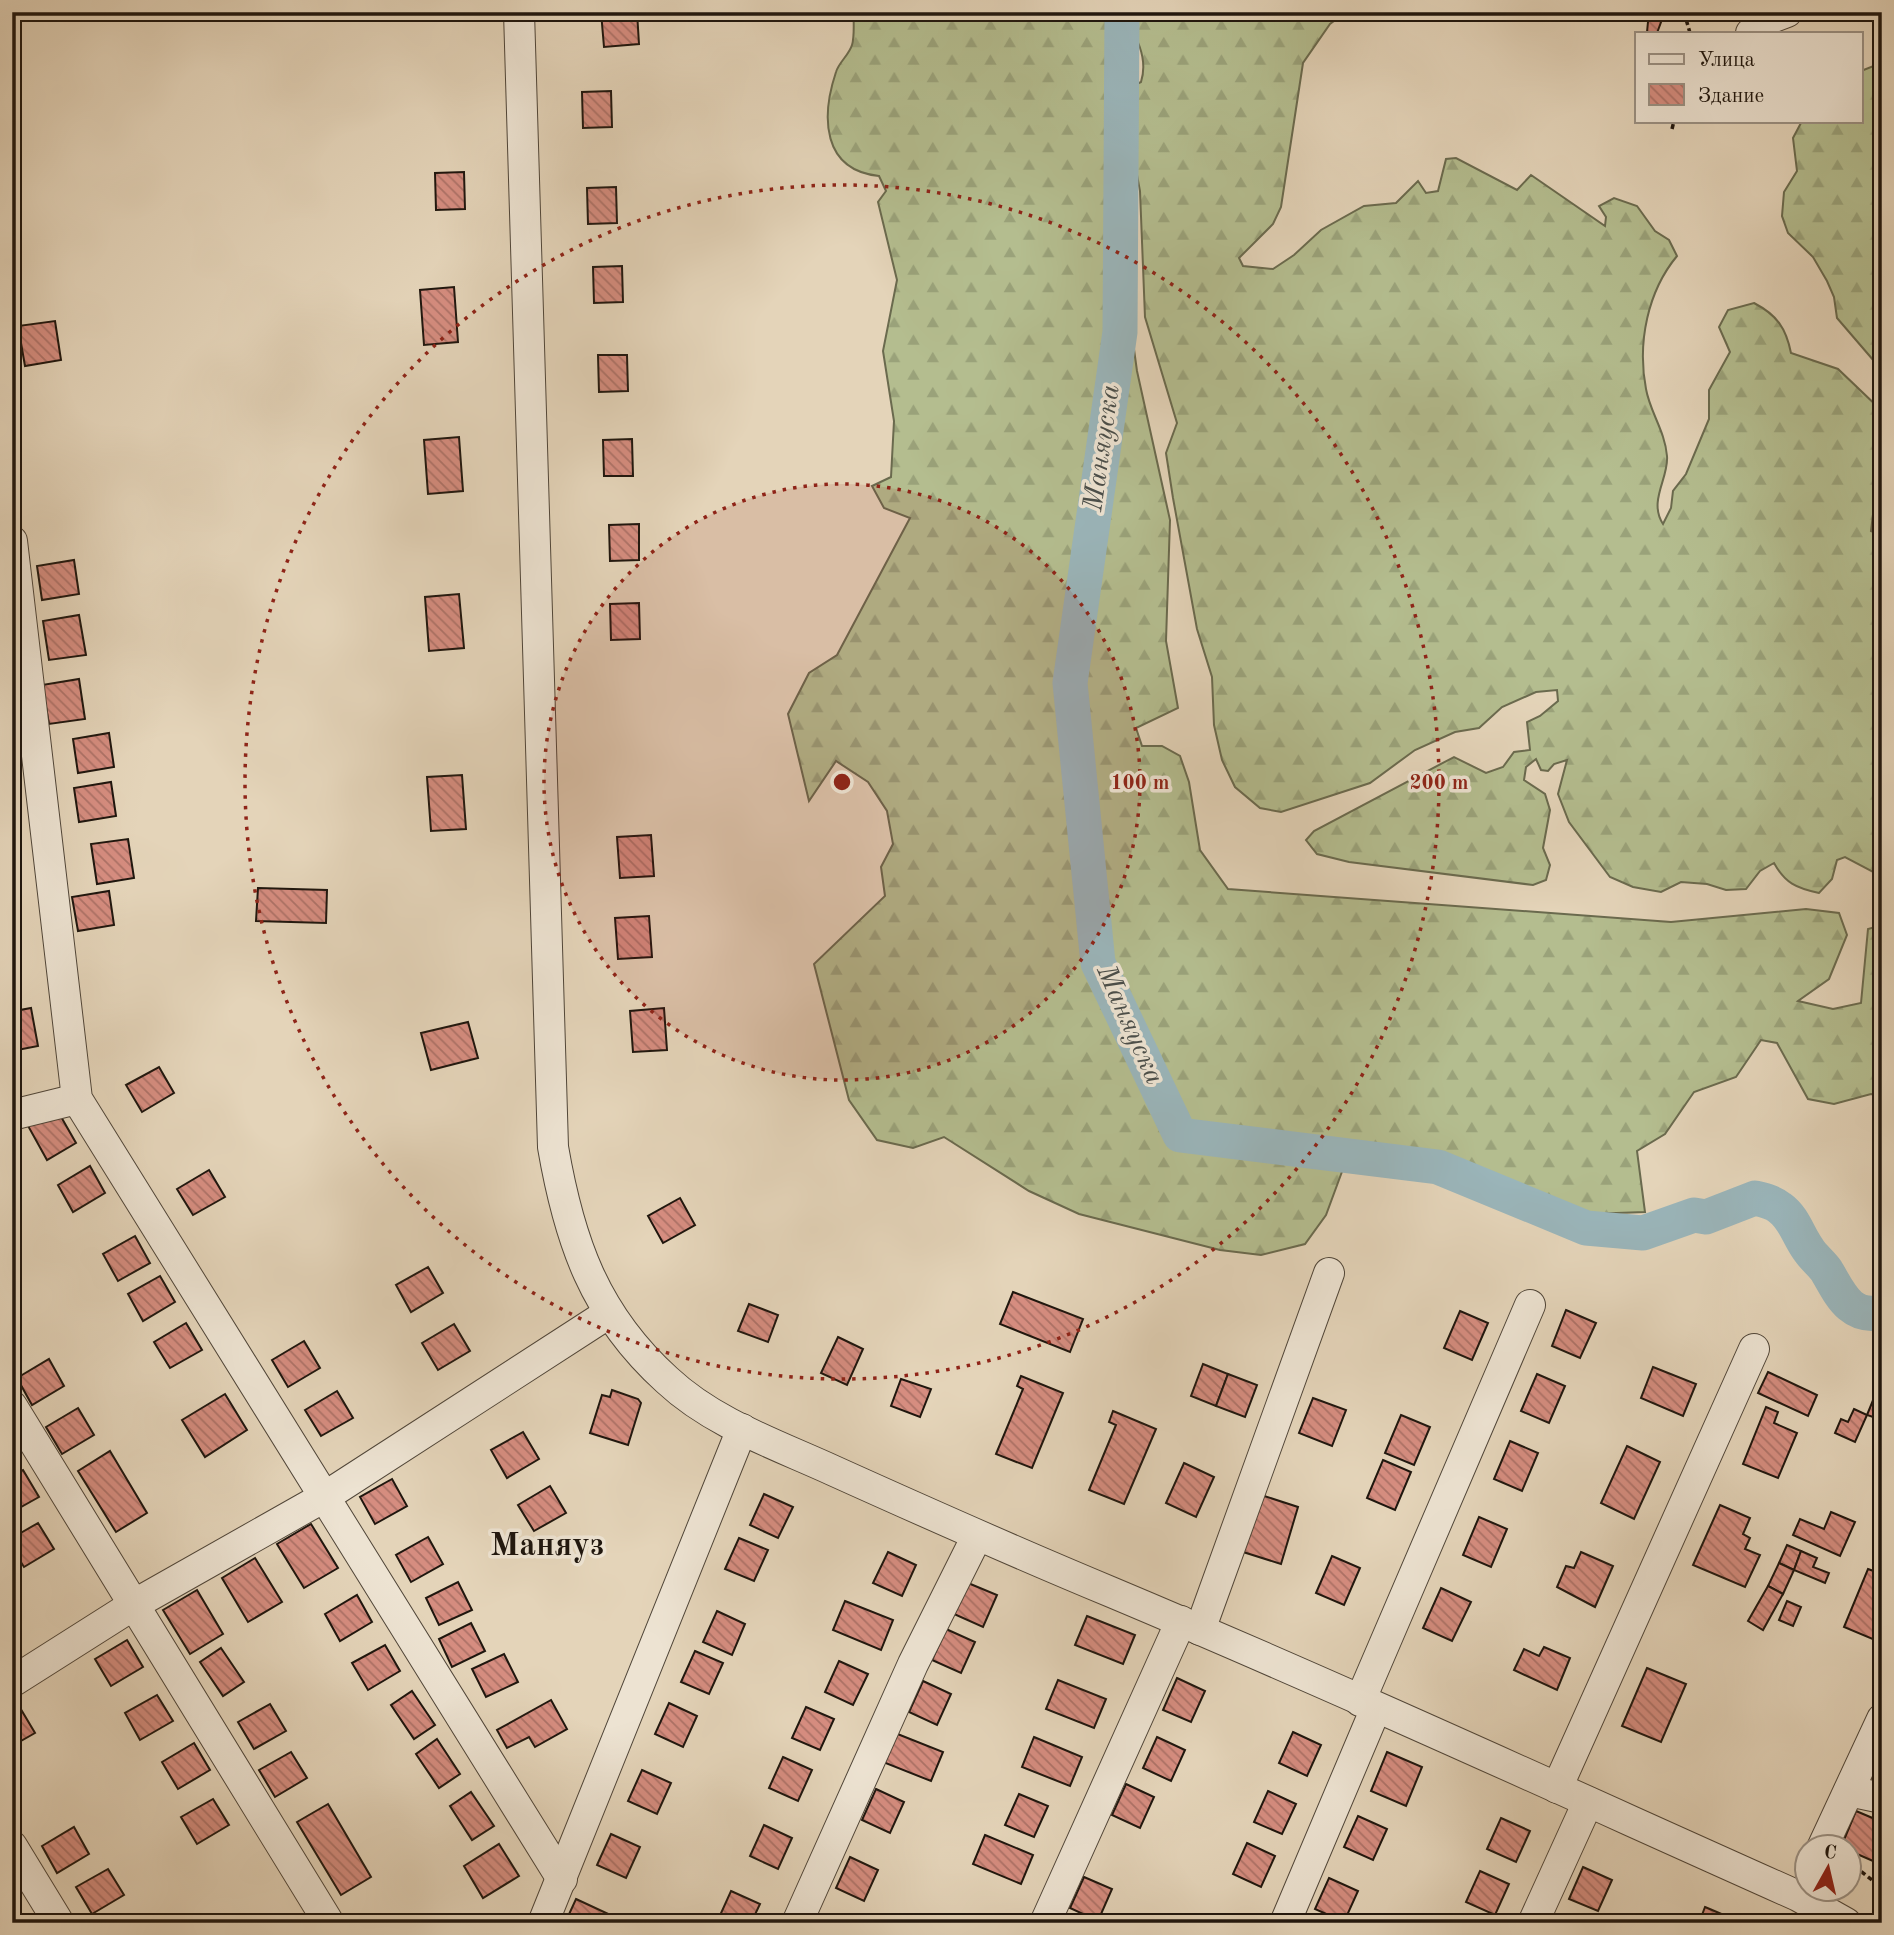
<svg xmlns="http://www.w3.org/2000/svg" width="1894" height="1935" font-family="'Old Standard TT',serif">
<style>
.forest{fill:url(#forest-firs);stroke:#6a6a4e;stroke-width:2}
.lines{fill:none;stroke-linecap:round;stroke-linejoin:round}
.river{stroke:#9ab5ba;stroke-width:35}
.building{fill:url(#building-back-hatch);stroke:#1f160e;stroke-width:2}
.minor-casing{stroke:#504639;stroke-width:32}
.path{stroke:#1f160e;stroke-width:3.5;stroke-dasharray:5 3.5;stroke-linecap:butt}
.minor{stroke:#ede3d2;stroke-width:30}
.ring{fill:none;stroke:#8f2418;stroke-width:3.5;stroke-dasharray:3.5 7}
.labels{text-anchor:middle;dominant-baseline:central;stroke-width:7;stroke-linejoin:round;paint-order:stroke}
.water-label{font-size:28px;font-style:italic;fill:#4a4e4a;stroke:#ede3d2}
.district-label{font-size:33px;font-weight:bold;fill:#1f160e;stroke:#ede3d2}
.centre{fill:#8f2418;stroke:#ede3d2;stroke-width:3.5}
.ring-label{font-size:21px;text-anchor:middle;font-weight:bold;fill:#8f2418;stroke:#ede3d2;stroke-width:7;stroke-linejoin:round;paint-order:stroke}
</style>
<defs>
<pattern id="forest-firs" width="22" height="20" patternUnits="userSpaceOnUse" patternTransform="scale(1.75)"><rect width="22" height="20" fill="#b4bd8f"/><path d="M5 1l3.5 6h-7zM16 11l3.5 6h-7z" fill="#9aa27a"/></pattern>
<pattern id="building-back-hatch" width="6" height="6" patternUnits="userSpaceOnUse" patternTransform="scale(1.75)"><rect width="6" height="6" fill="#d68d80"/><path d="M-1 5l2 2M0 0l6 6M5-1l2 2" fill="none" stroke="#ad7267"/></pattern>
</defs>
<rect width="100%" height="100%" fill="#e4d4b9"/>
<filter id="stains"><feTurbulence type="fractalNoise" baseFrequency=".00286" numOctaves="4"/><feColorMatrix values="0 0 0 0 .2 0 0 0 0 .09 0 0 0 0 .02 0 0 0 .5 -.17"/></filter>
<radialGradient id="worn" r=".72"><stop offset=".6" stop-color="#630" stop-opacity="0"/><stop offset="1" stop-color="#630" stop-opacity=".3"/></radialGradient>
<g class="forest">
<path d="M 854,12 L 1099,12 L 1111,26 L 1125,284 L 1137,371 L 1170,520 L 1166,641 L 1178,708 L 1136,728 L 1142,746 L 1162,746 L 1180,756 L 1189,782 L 1200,850 L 1228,889 L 1671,922 L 1806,909 L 1839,913 L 1847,935 L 1829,979 L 1798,1001 L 1833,1009 L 1861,1003 L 1868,929 L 1882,925 L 1882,1096 L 1871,1094 L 1834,1104 L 1808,1099 L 1777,1043 L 1761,1040 L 1736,1077 L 1694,1092 L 1665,1134 L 1637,1151 L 1645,1212 L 1588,1214 L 1445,1162 L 1350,1150 L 1326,1215 L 1305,1244 L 1261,1255 L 1220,1250 L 1079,1214 L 1029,1191 L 944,1137 L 913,1148 L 877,1140 L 849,1100 L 814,964 L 885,896 L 881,867 L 893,844 L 887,811 L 868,782 L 836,761 L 809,801 L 788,714 L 809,673 L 837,655 L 910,518 L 884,508 L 872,486 L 891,477 L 894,421 L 883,351 L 897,280 L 878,202 L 886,191 L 879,176 C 822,170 821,117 836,72 C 839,62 849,55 852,45 C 855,35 853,22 854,12 Z"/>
<path d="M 1122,12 L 1346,12 L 1330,24 L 1303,63 L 1281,207 L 1273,224 L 1239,258 L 1243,266 L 1273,269 L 1294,255 L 1321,230 L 1364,206 L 1396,203 L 1418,181 L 1426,193 L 1438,191 L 1446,159 L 1456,158 L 1517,190 L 1531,175 L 1605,226 L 1606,217 L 1599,206 L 1614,198 L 1637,206 L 1655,231 L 1669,240 L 1677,256 C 1648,291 1637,342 1646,389 C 1650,412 1665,431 1667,456 C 1669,478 1648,501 1663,524 L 1671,508 L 1673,491 L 1686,474 L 1709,419 L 1709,390 L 1730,352 L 1719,327 L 1728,310 L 1754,303 C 1777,315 1786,328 1791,353 L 1838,369 L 1882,411 L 1882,489 L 1874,506 L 1871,531 L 1882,535 L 1882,871 L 1875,873 L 1845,857 L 1837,860 L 1832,879 L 1819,893 C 1796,888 1785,883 1774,863 L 1760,871 L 1746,889 L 1726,890 L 1707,884 L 1681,882 L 1661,892 L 1633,887 L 1610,877 L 1569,822 L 1558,794 L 1567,760 L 1554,764 L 1548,771 L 1541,770 L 1536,759 L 1526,767 L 1524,780 L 1545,794 L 1550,810 L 1543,848 L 1550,865 L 1546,880 L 1533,885 L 1349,862 L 1317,854 L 1306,840 L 1314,831 L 1454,757 L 1486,773 L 1503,767 L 1514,752 L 1530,750 L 1527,722 L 1540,716 L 1558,701 L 1557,690 L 1536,692 L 1502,707 L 1479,728 L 1455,732 L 1415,750 L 1370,783 L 1281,812 L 1260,808 L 1235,787 L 1222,760 L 1214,725 L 1212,677 L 1197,629 L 1173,498 L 1166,453 L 1177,423 L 1145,317 L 1140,191 L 1131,143 L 1131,87 L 1141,82 C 1149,57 1135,34 1122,12 Z"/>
<polygon points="1876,65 1882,67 1882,363 1874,361 1837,318 1834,297 1827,281 1813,257 1788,233 1782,216 1784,192 1797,171 1793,138 1802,121 1861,121 1861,71"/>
</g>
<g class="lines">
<path class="river" d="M 1122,12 L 1120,332 L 1070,683 L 1098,963 L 1180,1135 L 1438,1167 L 1586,1228 L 1643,1233 L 1694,1215 L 1706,1217 L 1755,1198 C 1763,1200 1773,1202 1780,1208 C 1794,1218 1798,1235 1808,1249 C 1813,1257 1820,1262 1826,1270 C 1839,1291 1849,1320 1882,1312"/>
</g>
<g class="building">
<polygon points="601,12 637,12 639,44 604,47"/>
<polygon points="1649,12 1664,14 1657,33 1647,32"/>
<polygon points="611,91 612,127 583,128 582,92"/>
<polygon points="464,172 465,209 436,210 435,173"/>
<polygon points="616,187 617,223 588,224 587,188"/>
<polygon points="622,266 623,302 594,303 593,267"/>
<polygon points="454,287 458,342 424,345 420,290"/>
<polygon points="55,321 61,360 25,366 18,326"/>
<polygon points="598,355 627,355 628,391 599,392"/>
<polygon points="459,437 463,491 428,494 424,440"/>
<polygon points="632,439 633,476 604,476 603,440"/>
<polygon points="639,524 639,560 610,561 609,525"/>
<polygon points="74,560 79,594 42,600 37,566"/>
<polygon points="459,594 464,648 429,651 425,597"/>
<polygon points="639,603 640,639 611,640 610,604"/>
<polygon points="79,615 86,655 49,660 43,621"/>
<polygon points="79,679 85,719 49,724 42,685"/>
<polygon points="109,733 114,767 78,773 73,739"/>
<polygon points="462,775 466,829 431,831 427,777"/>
<polygon points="111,782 116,816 79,822 74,788"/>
<polygon points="651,835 654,876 620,878 617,837"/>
<polygon points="128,839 134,878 97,884 91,844"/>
<polygon points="12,888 20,938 12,939"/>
<polygon points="258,888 327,890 326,923 256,921"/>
<polygon points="109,891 114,925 78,931 72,897"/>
<polygon points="649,916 652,957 618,959 615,918"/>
<polygon points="17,995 20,1010 31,1008 38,1046 12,1051 12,996"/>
<polygon points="664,1008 667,1050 633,1052 630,1011"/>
<polygon points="468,1022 478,1058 431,1070 421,1033"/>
<polygon points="159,1067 174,1093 142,1112 126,1085"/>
<polygon points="56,1108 76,1143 47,1160 27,1124"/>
<polygon points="90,1166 105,1193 73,1212 58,1185"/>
<polygon points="209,1170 225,1197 193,1215 177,1189"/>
<polygon points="680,1198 695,1225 663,1243 648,1216"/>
<polygon points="135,1236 150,1263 118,1281 103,1254"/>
<polygon points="428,1267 443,1293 411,1312 396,1285"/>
<polygon points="160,1276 175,1302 143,1321 128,1294"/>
<polygon points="1013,1292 1083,1319 1070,1352 1000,1324"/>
<polygon points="749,1304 778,1315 768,1342 738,1331"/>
<polygon points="1566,1310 1596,1323 1580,1358 1552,1346"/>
<polygon points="1460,1311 1488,1323 1472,1360 1444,1348"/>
<polygon points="186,1323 202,1350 170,1368 154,1342"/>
<polygon points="454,1324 470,1351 438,1370 422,1343"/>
<polygon points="838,1337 863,1349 847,1385 821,1373"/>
<polygon points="304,1341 320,1368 288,1387 272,1360"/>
<polygon points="49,1359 64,1386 32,1405 17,1378"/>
<polygon points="1203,1364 1228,1374 1216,1406 1191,1396"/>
<polygon points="1653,1367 1696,1384 1683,1416 1641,1398"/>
<polygon points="1768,1372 1817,1395 1808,1416 1758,1393"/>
<polygon points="1228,1374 1257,1385 1245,1417 1216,1406"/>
<polygon points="1537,1374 1565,1386 1549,1423 1521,1411"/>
<polygon points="1021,1376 1063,1393 1032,1468 996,1454 1023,1389 1017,1386"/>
<polygon points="901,1379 931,1389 920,1417 891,1406"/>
<polygon points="1880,1383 1882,1383 1882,1420 1867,1415"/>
<polygon points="612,1390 638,1399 641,1403 628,1445 590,1433 602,1395 610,1397"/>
<polygon points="337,1391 353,1418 321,1436 305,1410"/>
<polygon points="225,1394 247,1430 205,1457 182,1420"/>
<polygon points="1313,1398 1346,1410 1332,1446 1299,1433"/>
<polygon points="1766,1407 1778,1412 1774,1423 1797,1433 1778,1478 1743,1464"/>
<polygon points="78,1408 94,1435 62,1454 46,1427"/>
<polygon points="1854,1409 1867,1415 1855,1442 1835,1433 1841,1419 1848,1422"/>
<polygon points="1113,1411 1156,1429 1124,1504 1089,1490 1116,1425 1109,1422"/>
<polygon points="1401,1415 1430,1427 1414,1465 1385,1453"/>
<polygon points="523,1432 539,1459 507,1478 491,1450"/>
<polygon points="1510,1441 1538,1453 1522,1491 1494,1479"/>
<polygon points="1627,1446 1660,1462 1634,1519 1601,1503"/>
<polygon points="110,1451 147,1513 116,1532 78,1471"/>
<polygon points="1383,1460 1411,1472 1395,1510 1367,1498"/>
<polygon points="1184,1463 1214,1477 1196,1517 1166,1503"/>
<polygon points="23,1470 39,1497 12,1512 12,1476"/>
<polygon points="392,1479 407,1506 375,1524 360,1497"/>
<polygon points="550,1486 566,1513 534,1531 518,1505"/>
<polygon points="764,1494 793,1507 778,1538 750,1525"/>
<polygon points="1258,1494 1298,1507 1281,1564 1240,1551"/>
<polygon points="1720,1505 1750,1518 1743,1534 1750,1538 1745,1549 1760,1555 1745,1587 1693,1565"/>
<polygon points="1831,1512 1855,1522 1840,1556 1793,1535 1800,1519 1824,1529"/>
<polygon points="1479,1517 1507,1529 1491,1567 1463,1555"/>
<polygon points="38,1523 54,1549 24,1567 12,1548 12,1538"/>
<polygon points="311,1524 338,1568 304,1588 277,1544"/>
<polygon points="428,1537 443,1564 411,1582 396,1555"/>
<polygon points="739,1538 768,1550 754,1581 725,1569"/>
<polygon points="1787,1545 1801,1551 1794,1570 1779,1563"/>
<polygon points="1801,1551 1817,1558 1813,1567 1829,1573 1825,1583 1794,1570"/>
<polygon points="888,1552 916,1565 902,1596 873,1583"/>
<polygon points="1581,1552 1613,1566 1595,1607 1557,1587 1566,1566 1574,1568"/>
<polygon points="1332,1556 1360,1568 1344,1605 1316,1593"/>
<polygon points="255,1558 282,1602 248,1622 222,1578"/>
<polygon points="1779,1563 1794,1570 1783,1594 1768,1586"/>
<polygon points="1868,1569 1882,1574 1882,1624 1875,1640 1844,1627"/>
<polygon points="458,1582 472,1610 439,1625 426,1598"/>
<polygon points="968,1583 997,1595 983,1627 954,1614"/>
<polygon points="1768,1586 1783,1594 1763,1630 1748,1621"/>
<polygon points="1441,1588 1471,1602 1452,1641 1423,1628"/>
<polygon points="197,1590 223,1634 190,1654 163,1610"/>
<polygon points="357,1595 372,1622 340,1641 325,1614"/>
<polygon points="845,1601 893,1620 881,1650 833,1630"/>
<polygon points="1787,1601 1801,1607 1793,1626 1779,1620"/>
<polygon points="717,1611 745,1624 732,1655 703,1642"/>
<polygon points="1087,1616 1135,1635 1123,1664 1075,1645"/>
<polygon points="471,1623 485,1651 452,1667 439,1639"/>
<polygon points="946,1629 975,1642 961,1673 932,1660"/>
<polygon points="127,1640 143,1667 111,1686 95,1659"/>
<polygon points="385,1645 400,1671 368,1690 352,1663"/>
<polygon points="1544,1647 1570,1658 1557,1690 1514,1670 1524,1649 1539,1656"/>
<polygon points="221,1648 244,1682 223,1696 200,1662"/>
<polygon points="695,1651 723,1663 709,1694 681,1682"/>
<polygon points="504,1654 518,1682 486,1697 472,1669"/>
<polygon points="839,1661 868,1674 853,1705 825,1692"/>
<polygon points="1647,1668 1686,1684 1661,1742 1622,1726"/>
<polygon points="1177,1678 1205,1691 1191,1722 1163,1710"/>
<polygon points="1058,1680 1106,1699 1094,1728 1046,1709"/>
<polygon points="923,1681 951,1694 937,1725 909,1712"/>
<polygon points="412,1691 435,1725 414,1739 391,1705"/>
<polygon points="157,1695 173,1721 140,1740 125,1713"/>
<polygon points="551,1700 567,1729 535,1747 529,1737 507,1748 497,1730"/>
<polygon points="669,1703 697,1716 683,1747 655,1734"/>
<polygon points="270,1704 286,1731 254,1749 238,1722"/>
<polygon points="19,1706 35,1733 12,1746 12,1710"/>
<polygon points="806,1707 834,1719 820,1750 792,1738"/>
<polygon points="1293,1732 1321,1745 1307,1776 1279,1763"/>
<polygon points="895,1733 943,1752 931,1781 883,1762"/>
<polygon points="1034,1737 1082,1757 1070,1786 1022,1767"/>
<polygon points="1157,1737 1185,1750 1171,1781 1143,1768"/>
<polygon points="437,1739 460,1774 439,1788 416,1754"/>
<polygon points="194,1743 210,1770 178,1789 162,1762"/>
<polygon points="291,1752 307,1778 275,1797 259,1770"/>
<polygon points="1387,1752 1422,1767 1406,1806 1371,1791"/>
<polygon points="783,1757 812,1770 798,1801 769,1788"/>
<polygon points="642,1770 671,1783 657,1814 628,1801"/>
<polygon points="1126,1784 1154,1797 1140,1828 1112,1815"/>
<polygon points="876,1789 904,1802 890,1833 862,1820"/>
<polygon points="1268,1791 1296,1804 1282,1834 1254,1822"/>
<polygon points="471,1792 494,1826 472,1840 450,1806"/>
<polygon points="1019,1794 1048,1806 1034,1837 1005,1825"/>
<polygon points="213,1799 229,1825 197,1844 181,1817"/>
<polygon points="328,1804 371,1877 341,1895 297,1822"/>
<polygon points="1856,1811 1882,1822 1882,1865 1848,1850 1848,1848 1841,1847"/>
<polygon points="1358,1816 1387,1829 1373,1860 1344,1847"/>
<polygon points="1501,1818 1530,1831 1516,1862 1487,1849"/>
<polygon points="764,1825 792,1838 778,1869 750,1856"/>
<polygon points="74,1827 89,1854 57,1873 42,1846"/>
<polygon points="611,1834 640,1847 626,1878 597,1865"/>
<polygon points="985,1835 1033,1855 1021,1884 973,1864"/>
<polygon points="1247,1843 1275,1856 1261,1887 1233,1874"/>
<polygon points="499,1844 519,1876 483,1898 464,1866"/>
<polygon points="850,1857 878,1870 864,1901 836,1888"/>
<polygon points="1583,1867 1612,1880 1598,1911 1569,1899"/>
<polygon points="108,1869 124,1895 92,1914 76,1887"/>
<polygon points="1480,1871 1509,1884 1495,1915 1466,1902"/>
<polygon points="1084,1877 1112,1889 1098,1921 1070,1908"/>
<polygon points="1329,1878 1358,1891 1344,1922 1315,1909"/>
<polygon points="731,1891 760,1904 751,1923 717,1922"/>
<polygon points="576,1899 617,1918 615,1923 565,1923"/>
<polygon points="1705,1907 1738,1921 1738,1923 1699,1923"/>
</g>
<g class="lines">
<defs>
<g id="minor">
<path d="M 519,12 L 553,1147 C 569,1240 594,1314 667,1380 C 713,1423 775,1444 832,1470 C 925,1512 1017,1553 1111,1592 C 1342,1689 1570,1794 1798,1896 L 1846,1923"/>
<polyline points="1751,33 1771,18 1787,12"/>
<polyline points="12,541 77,1099 562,1879"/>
<polyline points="12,1115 77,1099"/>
<polyline points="12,1406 329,1923"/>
<polyline points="1200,1630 1329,1273"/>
<polyline points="12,1682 135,1604 326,1496 609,1313"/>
<polyline points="1360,1701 1530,1305"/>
<polyline points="1557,1788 1754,1349"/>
<polyline points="1849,1791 1882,1798"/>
<polyline points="12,1846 59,1923"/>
<polyline points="1822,1848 1882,1719"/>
<polyline points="543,1923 742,1429"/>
<polyline points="797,1923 913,1664 977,1536"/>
<polyline points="1045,1923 1181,1621"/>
<polyline points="1285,1923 1376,1708"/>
<polyline points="1533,1923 1588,1802"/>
</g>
</defs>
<use href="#minor" class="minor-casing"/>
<g class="path">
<polyline points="1684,12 1690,33"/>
<polyline points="1672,129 1674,121"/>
<polyline points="1848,1861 1882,1888"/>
</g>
<use href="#minor" class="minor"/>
</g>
<circle cx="842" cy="782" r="298" fill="#8f2418" fill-opacity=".12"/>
<g class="ring">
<circle cx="842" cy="782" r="298"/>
<circle cx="842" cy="782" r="597"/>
</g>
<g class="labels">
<g class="water-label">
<text transform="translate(1103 448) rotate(-82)">Маняуска</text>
<text transform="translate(1129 1025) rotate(66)">Маняуска</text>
</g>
<g class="district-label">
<text x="547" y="1546">Маняуз</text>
</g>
</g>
<circle cx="842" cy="782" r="10" class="centre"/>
<g class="ring-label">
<text x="1140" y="789">100 m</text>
<text x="1439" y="789">200 m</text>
</g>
<rect width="1894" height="1935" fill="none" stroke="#e4d4b9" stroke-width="42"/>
<rect x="14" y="14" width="1866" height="1907" fill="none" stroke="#1f160e" stroke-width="3.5"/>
<rect x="21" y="21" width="1852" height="1893" fill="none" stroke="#1f160e" stroke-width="2"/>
<rect x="1635" y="32" width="228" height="91" fill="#ede3d2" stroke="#9b9184" stroke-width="2"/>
<rect x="1649" y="54" width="35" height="10" fill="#ede3d2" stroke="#9b9184" stroke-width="2"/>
<text x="1698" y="66" font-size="21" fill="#1f160e">Улица</text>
<rect x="1649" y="84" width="35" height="21" fill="url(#building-back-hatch)" stroke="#9b9184" stroke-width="2"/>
<text x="1698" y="102" font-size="21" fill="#1f160e">Здание</text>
<g transform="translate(1828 1868) rotate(8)"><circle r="33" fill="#ede3d2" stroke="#9b9184" stroke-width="2"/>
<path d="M0-5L12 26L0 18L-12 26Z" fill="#8f2418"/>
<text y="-10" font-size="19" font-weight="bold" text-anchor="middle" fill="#1f160e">С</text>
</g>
<rect width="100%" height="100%" filter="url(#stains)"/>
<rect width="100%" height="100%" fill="url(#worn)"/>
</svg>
